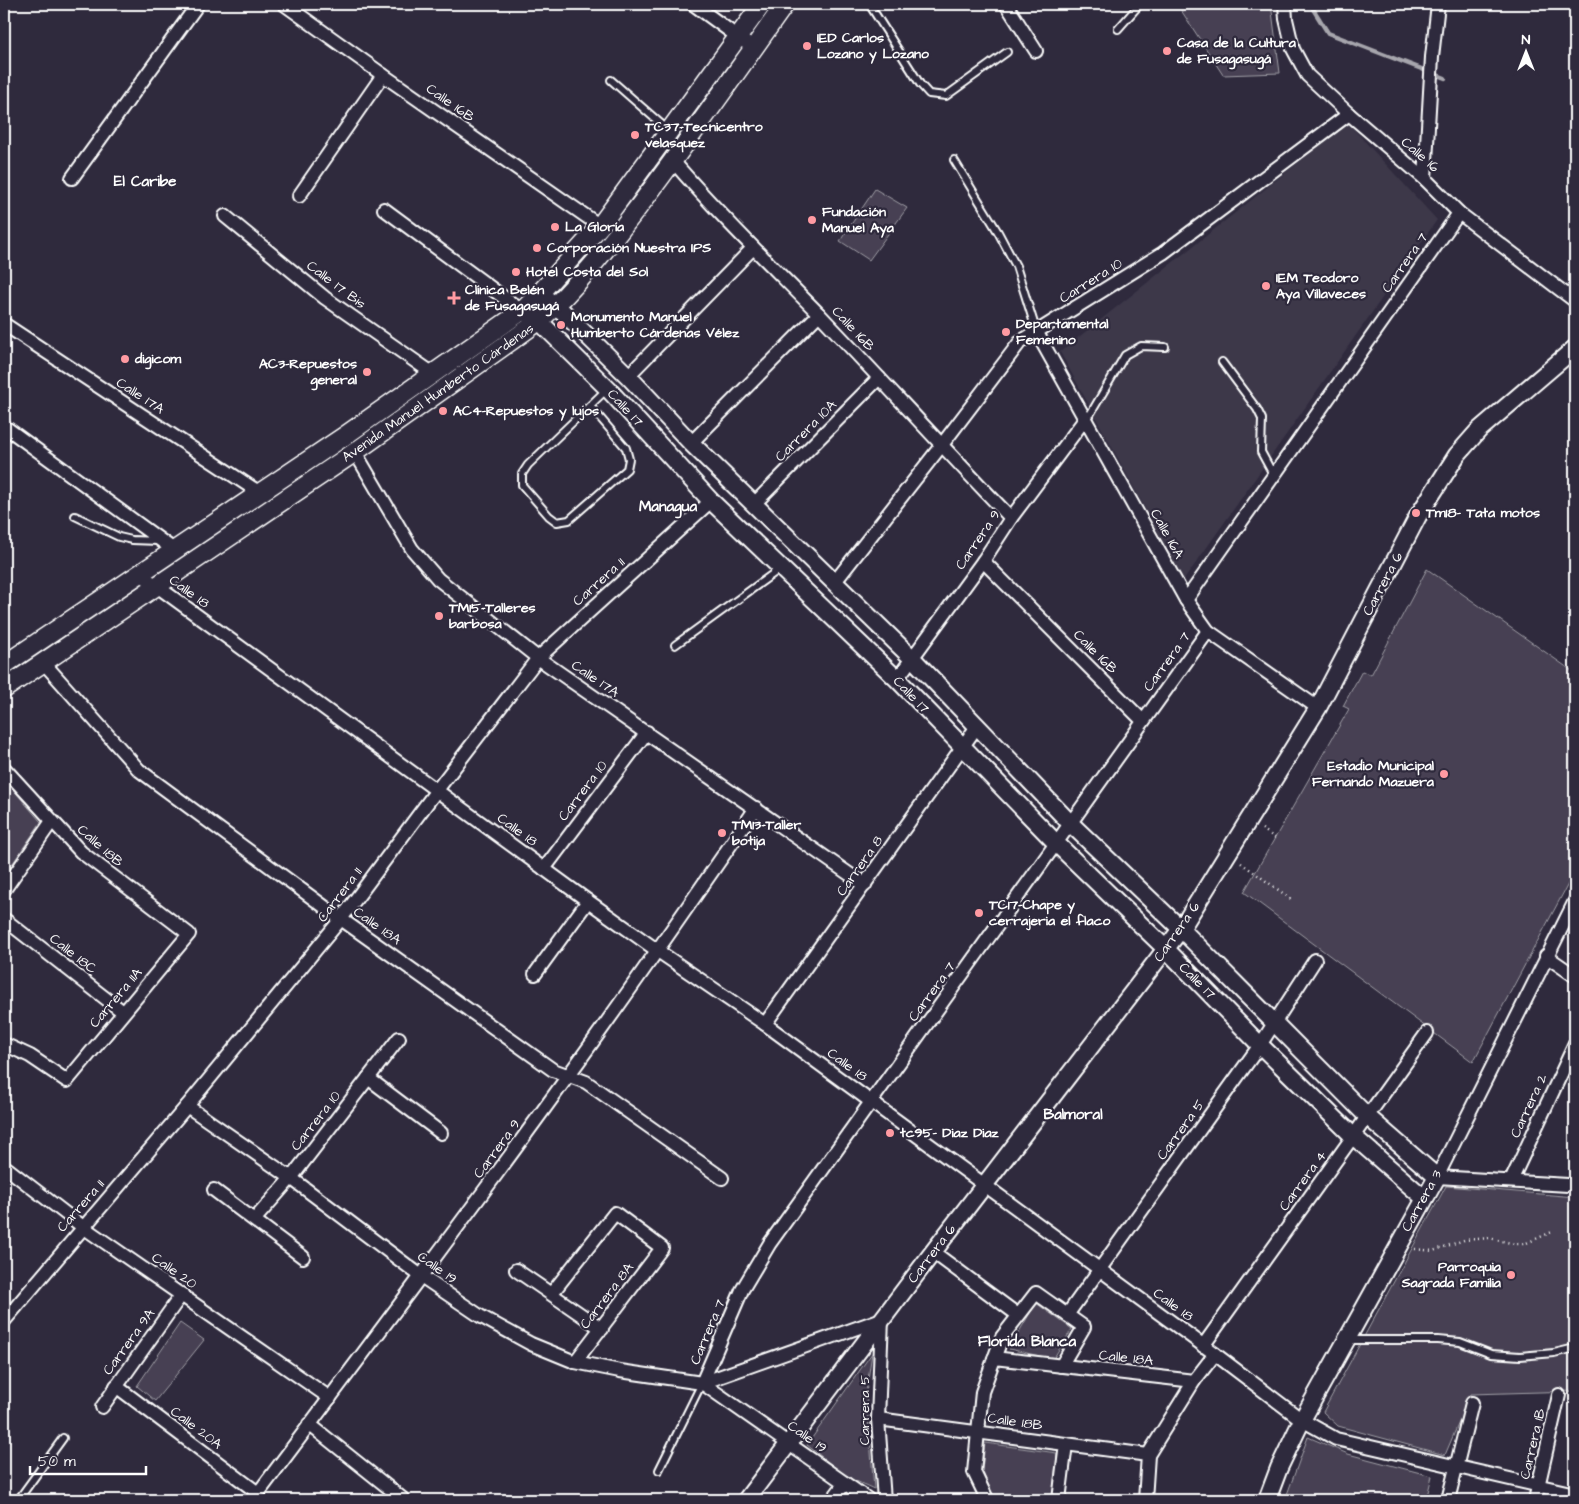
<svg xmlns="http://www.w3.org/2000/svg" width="1579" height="1504" font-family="'Architects Daughter',sans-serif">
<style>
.built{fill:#3c3749}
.green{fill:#464152;stroke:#a2a0a8}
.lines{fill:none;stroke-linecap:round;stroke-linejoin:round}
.stream{stroke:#a7a6ad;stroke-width:4.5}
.service-casing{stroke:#fff;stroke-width:10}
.minor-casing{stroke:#fff;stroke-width:16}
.tertiary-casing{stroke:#fff;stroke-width:20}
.secondary-casing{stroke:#fff;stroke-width:21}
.path{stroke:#fff;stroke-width:2.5;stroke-dasharray:1 4;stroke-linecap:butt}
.service{stroke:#2f2a3d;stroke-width:6}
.minor{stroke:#2f2a3d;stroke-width:12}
.tertiary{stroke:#2f2a3d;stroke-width:16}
.secondary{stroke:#2f2a3d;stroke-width:18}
.poi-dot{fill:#ff9aa2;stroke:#2f2a3d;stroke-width:2}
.labels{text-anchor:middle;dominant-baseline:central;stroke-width:4.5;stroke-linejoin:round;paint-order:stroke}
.poi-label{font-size:14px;font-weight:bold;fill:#fff;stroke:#2f2a3d;text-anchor:start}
.street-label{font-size:14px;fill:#fff;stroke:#2f2a3d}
.neighbourhood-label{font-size:15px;font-weight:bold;fill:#fff;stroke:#2f2a3d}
</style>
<rect width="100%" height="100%" fill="#2f2a3d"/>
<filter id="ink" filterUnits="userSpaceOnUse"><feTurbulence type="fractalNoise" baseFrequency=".02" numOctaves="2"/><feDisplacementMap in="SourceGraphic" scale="10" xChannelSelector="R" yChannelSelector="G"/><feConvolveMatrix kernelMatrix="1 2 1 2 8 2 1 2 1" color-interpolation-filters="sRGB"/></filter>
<g filter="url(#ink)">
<polygon class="built" points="1348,123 1437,220 1184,580 1060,352"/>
<g class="green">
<polygon points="1177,4 1271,4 1280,73 1223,75"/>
<polygon points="875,189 907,208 869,260 840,241"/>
<polygon points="1427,569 1575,673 1575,871 1473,1062 1244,892 1349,709 1343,706 1362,671 1371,675"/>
<polygon points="4,779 41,822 4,876"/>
<polygon points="1446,1186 1575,1197 1575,1391 1471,1394 1445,1455 1338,1426 1323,1412"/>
<polygon points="1036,1303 1072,1329 1053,1359 1009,1349"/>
<polygon points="180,1323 204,1340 155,1401 137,1386"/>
<polygon points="872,1353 866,1393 874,1489 847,1477 807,1445"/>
<polygon points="1308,1437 1348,1454 1432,1476 1426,1500 1285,1500"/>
<polygon points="985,1443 1057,1453 1052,1500 994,1500 982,1470"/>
</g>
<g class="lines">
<polyline class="stream" points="1310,4 1328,33 1445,78"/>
<defs>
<g id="service">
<polyline points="869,4 920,84 929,94 946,96 1007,52"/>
<polyline points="1118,29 1140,4"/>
<polyline points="611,80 668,130"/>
<polyline points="954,160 998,232 1016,266 1037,333"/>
<polyline points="1222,362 1257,409 1262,419 1261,452 1274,476"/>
<polyline points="590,406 626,448 629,459 627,469 569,520 557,522 549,516 522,485 522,474 528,465 606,390"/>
<polyline points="1085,419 1091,413 1125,355 1141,346 1165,347"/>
<polyline points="75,516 119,537 132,540 159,541"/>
<polyline points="675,645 781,568"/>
<polyline points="1347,1340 1438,1340 1460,1342 1491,1354 1520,1356 1554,1353 1575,1348"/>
<polyline points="659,1470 702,1383"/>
<polyline points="18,1500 63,1438"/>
</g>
<g id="minor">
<polyline points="284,4 383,75 600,226"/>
<polyline points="693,4 753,48"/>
<polyline points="1006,4 1036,51"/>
<polyline points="1285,4 1286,19 1293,49 1307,75 1349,114 1425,179 1459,213 1575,301"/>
<path d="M 673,161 C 719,215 770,264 819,314 C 884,382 946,451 1011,518"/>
<polyline points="72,178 198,4"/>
<polyline points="1425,179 1432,57 1438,4"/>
<polyline points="299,196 383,75"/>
<polyline points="384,209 522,311"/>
<polyline points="225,216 325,298 432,373"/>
<polyline points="4,324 260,493"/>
<polyline points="1037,333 1186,600 1208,631 1318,708"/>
<polyline points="628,376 753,248"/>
<polyline points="8,429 174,550"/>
<polyline points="691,443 819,314"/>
<polyline points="355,452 412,549 438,579 538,658 865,885"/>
<polyline points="754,504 879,378"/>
<polyline points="983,561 1143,721"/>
<polyline points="139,573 588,901 658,951 765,1024 1215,1354 1302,1420 1336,1439 1575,1494"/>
<polyline points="834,583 941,446 1020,342 1163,253 1349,114"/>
<polyline points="1186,600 1459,213"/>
<polyline points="43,662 139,770 341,919 553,1070 586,1082 722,1178"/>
<polyline points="897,679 983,561 1011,518 1085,419"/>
<polyline points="4,768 81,852 189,934 67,1081 30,1056 4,1044"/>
<polyline points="544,869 647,732"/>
<polyline points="4,890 52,821"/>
<polyline points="4,919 123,1012"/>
<polyline points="1546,956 1575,976"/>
<polyline points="535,974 588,901"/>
<polyline points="765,1024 978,725"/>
<polyline points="368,1078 441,1133"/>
<polyline points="187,1106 291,1178 421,1276 480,1316 531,1344 575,1362 620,1371 702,1383 869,1500"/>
<polyline points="4,1166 83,1227 330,1398"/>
<polyline points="1511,1181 1575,1044"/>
<polyline points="1568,1185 1437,1177 1575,901"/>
<polyline points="214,1190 303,1257"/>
<polyline points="255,1219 291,1178 399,1038"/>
<polyline points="933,1252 1018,1315"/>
<polyline points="516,1270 602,1329"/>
<polyline points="552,1293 615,1213 662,1248 575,1362"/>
<polyline points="1067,1315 1260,1045 1315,960"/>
<polyline points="4,1321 187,1106 341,919 437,790 538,658 711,501"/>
<polyline points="1203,1346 1427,1033"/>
<polyline points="994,1358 1194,1381"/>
<polyline points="702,1383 742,1290 770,1243 1208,631"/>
<polyline points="702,1383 882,1319 878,1419 884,1500"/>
<polyline points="116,1386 258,1493"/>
<polyline points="102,1407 182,1294"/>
<polyline points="878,1419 1148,1455"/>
<polyline points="309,1424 404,1500"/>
<path d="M 253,1500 C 359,1359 465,1219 568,1076 C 632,988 694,898 756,808"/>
<polyline points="832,1500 845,1483"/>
<polyline points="984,1500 987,1499 974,1472 982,1392 1002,1337 1036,1293 1084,1327 1061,1366"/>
<polyline points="1059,1500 1066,1444"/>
<polyline points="1145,1500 1148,1455 1194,1381 1215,1354"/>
<polyline points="1448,1500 1472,1403"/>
<polyline points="1535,1500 1559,1395"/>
</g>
<g id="tertiary">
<polyline points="539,294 557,306 628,376 691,443 913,659 1071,824 1181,929 1368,1117 1437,1177 1302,1420 1279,1468 1267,1500"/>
<polyline points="529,315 539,321 608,389 711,501 897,679 1057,844 1166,949 1260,1045 1353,1136 1424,1198"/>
<polyline points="746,1500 933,1252 1181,929 1318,708 1418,516 1457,455 1479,430 1575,348"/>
</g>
<g id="secondary">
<polyline points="4,665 346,435 522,311 539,294 600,226 762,4"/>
<path d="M 4,689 L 355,452 L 539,321 C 578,286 611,243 643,201 C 692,136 738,70 785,4"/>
</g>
</defs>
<use href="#service" class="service-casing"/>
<use href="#minor" class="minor-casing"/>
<use href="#tertiary" class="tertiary-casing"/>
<use href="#secondary" class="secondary-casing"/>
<g class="path">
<polyline points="1262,829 1275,838"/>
<polyline points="1241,863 1291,899"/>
<polyline points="1415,1249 1433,1251 1464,1240 1489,1238 1515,1244 1524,1244 1552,1232"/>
</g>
<use href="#service" class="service"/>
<use href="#minor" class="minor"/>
<use href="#tertiary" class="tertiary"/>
<use href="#secondary" class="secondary"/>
</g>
</g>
<g class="poi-dot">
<circle cx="807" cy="46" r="5"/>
<circle cx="1167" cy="51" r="5"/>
<circle cx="635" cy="135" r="5"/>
<circle cx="812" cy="220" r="5"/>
<circle cx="555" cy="227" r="5"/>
<circle cx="537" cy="248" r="5"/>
<circle cx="516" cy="272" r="5"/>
<circle cx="1266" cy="286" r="5"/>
<path d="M451.5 290.5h5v5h5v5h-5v5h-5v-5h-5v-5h5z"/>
<circle cx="561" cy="325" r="5"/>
<circle cx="1006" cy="332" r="5"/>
<circle cx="125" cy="359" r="5"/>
<circle cx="367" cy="372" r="5"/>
<circle cx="443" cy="411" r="5"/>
<circle cx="1416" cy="513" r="5"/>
<circle cx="439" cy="616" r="5"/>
<circle cx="1444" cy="774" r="5"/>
<circle cx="722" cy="833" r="5"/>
<circle cx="979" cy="913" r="5"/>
<circle cx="890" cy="1133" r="5"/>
<circle cx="1511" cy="1275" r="5"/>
</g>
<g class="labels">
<g class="poi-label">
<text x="817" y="38">IED Carlos<tspan x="817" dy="16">Lozano y Lozano</tspan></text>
<text x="1177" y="43">Casa de la Cultura<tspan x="1177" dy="16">de Fusagasugá</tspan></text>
<text x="645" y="127">TC37-Tecnicentro<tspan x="645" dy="16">velasquez</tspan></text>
<text x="822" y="212">Fundación<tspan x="822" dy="16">Manuel Aya</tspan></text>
<text x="565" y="227">La Gloría</text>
<text x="547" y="248">Corporación Nuestra IPS</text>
<text x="526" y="272">Hotel Costa del Sol</text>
<text x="1276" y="278">IEM Teodoro<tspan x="1276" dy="16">Aya Villaveces</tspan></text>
<text x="465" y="290">Clínica Belén<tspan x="465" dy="16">de Fusagasugá</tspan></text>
<text x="571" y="317">Monumento Manuel<tspan x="571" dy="16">Humberto Cárdenas Vélez</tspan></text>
<text x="1016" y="324">Departamental<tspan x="1016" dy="16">Femenino</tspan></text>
<text x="135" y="359">digicom</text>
<text x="357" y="364" text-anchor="end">AC3-Repuestos<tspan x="357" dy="16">general</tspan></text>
<text x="453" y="411">AC4-Repuestos y lujos</text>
<text x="1426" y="513">Tm18- Tata motos</text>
<text x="449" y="608">TM15-Talleres<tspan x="449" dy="16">barbosa</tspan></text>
<text x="1434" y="766" text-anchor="end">Estadio Municipal<tspan x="1434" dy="16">Fernando Mazuera</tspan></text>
<text x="732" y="825">TM13-Taller<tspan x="732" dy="16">botija</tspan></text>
<text x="989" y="905">TC17-Chape y<tspan x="989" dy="16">cerrajeria el flaco</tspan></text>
<text x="900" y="1133">tc95- Diaz Diaz</text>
<text x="1501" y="1267" text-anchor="end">Parroquia<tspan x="1501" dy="16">Sagrada Familia</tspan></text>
</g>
<g class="street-label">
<text transform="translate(450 103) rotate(35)">Calle 16B</text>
<text transform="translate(1420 155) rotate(41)">Calle 16</text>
<text transform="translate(1405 263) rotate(-55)">Carrera 7</text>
<text transform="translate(1091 281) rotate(-32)">Carrera 10</text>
<text transform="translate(336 285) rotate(37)">Calle 17 Bis</text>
<text transform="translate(853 329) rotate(47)">Calle 16B</text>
<text transform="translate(438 393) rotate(-35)">Avenida Manuel Humberto Cárdenas</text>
<text transform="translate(140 396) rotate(33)">Calle 17A</text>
<text transform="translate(625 408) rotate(47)">Calle 17</text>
<text transform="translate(806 431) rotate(-45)">Carrera 10A</text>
<text transform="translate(1167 534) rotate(61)">Calle 16A</text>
<text transform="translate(978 540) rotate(-56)">Carrera 9</text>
<text transform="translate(599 582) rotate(-42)">Carrera 11</text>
<text transform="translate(1383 584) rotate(-62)">Carrera 6</text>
<text transform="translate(189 592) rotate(36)">Calle 18</text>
<text transform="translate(1095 652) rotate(45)">Calle 16B</text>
<text transform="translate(1167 662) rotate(-54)">Carrera 7</text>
<text transform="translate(595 679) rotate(34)">Calle 17A</text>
<text transform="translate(911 695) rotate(46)">Calle 17</text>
<text transform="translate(583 791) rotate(-53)">Carrera 10</text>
<text transform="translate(517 830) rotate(36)">Calle 18</text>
<text transform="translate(100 846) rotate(41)">Calle 18B</text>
<text transform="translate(860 866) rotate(-55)">Carrera 8</text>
<text transform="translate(340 895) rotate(-53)">Carrera 11</text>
<text transform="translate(377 926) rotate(35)">Calle 18A</text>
<text transform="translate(1177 932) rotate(-55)">Carrera 6</text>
<text transform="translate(73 954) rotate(38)">Calle 18C</text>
<text transform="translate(1197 981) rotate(45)">Calle 17</text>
<text transform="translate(932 992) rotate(-54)">Carrera 7</text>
<text transform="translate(116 998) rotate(-50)">Carrera 11A</text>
<text transform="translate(847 1065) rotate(36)">Calle 18</text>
<text transform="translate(1529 1106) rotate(-65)">Carrera 2</text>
<text transform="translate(316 1121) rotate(-52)">Carrera 10</text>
<text transform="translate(1181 1130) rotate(-54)">Carrera 5</text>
<text transform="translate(497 1149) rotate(-54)">Carrera 9</text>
<text transform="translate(1303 1181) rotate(-54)">Carrera 4</text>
<text transform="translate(1422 1201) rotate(-61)">Carrera 3</text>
<text transform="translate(81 1206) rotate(-49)">Carrera 11</text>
<text transform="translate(932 1254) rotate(-53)">Carrera 6</text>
<text transform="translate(437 1268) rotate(35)">Calle 19</text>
<text transform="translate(174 1271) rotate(35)">Calle 20</text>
<text transform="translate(607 1296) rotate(-53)">Carrera 8A</text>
<text transform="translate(1173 1305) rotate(36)">Calle 18</text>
<text transform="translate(708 1332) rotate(-67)">Carrera 7</text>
<text transform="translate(129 1342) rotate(-54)">Carrera 9A</text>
<text transform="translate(1126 1358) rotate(6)">Calle 18A</text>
<text transform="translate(865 1410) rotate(-90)">Carrera 5</text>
<text transform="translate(1015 1422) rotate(8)">Calle 18B</text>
<text transform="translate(196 1428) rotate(37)">Calle 20A</text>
<text transform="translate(807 1437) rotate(35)">Calle 19</text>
<text transform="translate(1533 1444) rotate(-77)">Carrera 1B</text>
</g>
<g class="neighbourhood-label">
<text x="145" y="181">El Caribe</text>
<text x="668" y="506">Managua</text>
<text x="1073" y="1114">Balmoral</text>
<text x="1027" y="1341">Florida Blanca</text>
</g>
</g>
<rect width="1579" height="1504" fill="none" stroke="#2f2a3d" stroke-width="20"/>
<rect x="10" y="10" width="1559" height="1484" fill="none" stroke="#fff" stroke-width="2" filter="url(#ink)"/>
<g transform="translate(1526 52)" stroke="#2f2a3d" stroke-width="4" paint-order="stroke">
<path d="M0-4L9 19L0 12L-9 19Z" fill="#ffffff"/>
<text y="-8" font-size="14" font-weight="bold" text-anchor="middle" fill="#ffffff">N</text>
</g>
<path d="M30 1466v8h116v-8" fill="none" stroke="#ffffff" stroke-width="2.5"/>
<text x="38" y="1466" font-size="15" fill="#ffffff" stroke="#2f2a3d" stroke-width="4" paint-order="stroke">50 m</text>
</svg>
